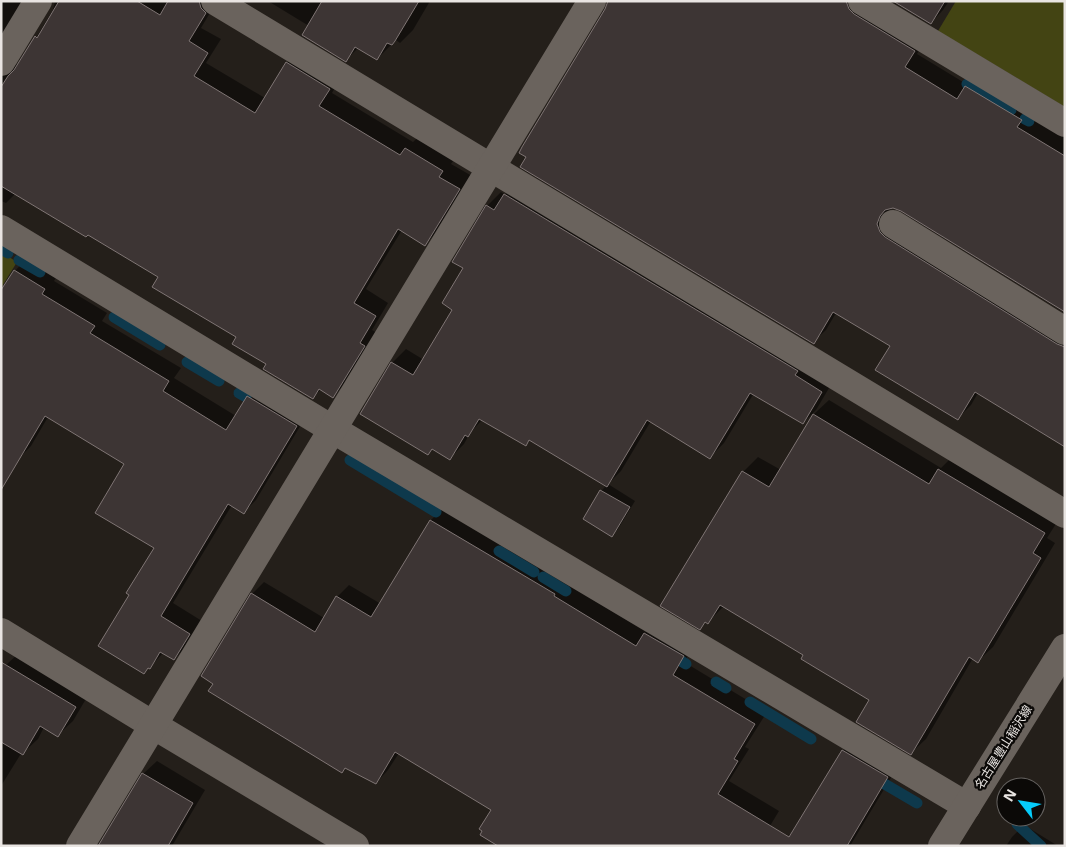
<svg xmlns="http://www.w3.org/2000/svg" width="1066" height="847" font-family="'Noto Sans','Noto Sans JP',sans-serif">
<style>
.green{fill:#434413}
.shadow{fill:#0007}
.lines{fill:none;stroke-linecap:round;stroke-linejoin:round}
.stream{stroke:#0e394c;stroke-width:11}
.building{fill:#3d3534;stroke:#7f7574}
.street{stroke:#6a635d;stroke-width:28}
.secondary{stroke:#6a635d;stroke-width:28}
.labels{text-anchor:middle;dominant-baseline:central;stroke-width:4.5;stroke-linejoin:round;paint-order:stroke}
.street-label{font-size:12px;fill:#e9e5e2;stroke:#0b0907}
</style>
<rect width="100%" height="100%" fill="#241f1a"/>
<g class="green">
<polygon points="956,1 1065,1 1065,107 938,31"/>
<polygon points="1,252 17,262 1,288"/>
</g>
<g class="shadow">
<polygon points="1,1 24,1 1,38"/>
<polygon points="55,1 217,1 201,28 221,39 206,63 265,98 287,63 300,50 342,75 332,93 413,142 419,136 455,158 451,164 472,176 438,231 425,244 402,230 366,289 388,303 372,330 377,333 346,383 333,396 321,389 313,398 267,364 237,337 160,276 16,193 6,203 1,201 1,57 14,65 20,64 53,10"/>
<polygon points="268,1 430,1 413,30 400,43 396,40 377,59 358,48 346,60 309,26"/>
<polygon points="844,1 848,4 851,1 926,38 917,54 968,85 978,74 1065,136 1065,311 902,210 894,207 890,210 891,218 1065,329 1065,445 978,393 971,405 958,418 891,346 836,313 826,330 813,342"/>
<polygon points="895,1 949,1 943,10 931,23"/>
<polygon points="519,181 835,378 816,410 803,423 754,393 724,443 710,457 651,421 621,471 608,484 635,501 618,529 612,535 584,519 601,491 607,485 530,439 526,444 483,419 470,433 464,444 450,458 433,448 428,453 392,363 406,349 424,360 454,309 464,268 487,206 501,192 505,195"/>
<polygon points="27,258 57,276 54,281 107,313 102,321 181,368 174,378 236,416 248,396 260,384 308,413 256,500 244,512 232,505 173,603 202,621 187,646 174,659 164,652 150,667 130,594 155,548 126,463 48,417 31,446 19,458 15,271"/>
<polygon points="829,400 941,468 954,455 1059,519 1047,538 1055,543 993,647 978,661 973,658 926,739 911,753 871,699 805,654 724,606 708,622 707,621 700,628 662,605 743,472 758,457 781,470 814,414"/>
<polygon points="443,508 646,632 657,621 696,644 684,662 767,712 745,747 749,749 729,781 779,811 758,846 484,830 493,809 399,753 388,770 376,783 252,594 264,582 324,618 337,597 349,585 381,604 431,520"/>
<polygon points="21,651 90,692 73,721 58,735 44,727 38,739 23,753 22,752 1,786 1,674 6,665"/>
<polygon points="854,740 898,766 850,846 783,846 798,822 804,816 843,751"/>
<polygon points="157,761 205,790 172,846 100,845 143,774"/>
<polygon points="1024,825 1058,846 1006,846 1012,837"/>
</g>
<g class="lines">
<g class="stream">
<polyline points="967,84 1011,110"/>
<polyline points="1025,119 1029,121"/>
<polyline points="1,249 8,253"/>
<polyline points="19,260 40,272"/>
<polyline points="114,317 160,345"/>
<polyline points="187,362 219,381"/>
<polyline points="239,393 246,397"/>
<polyline points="350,460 436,512"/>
<polyline points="499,551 534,572"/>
<polyline points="543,577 566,591"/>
<polyline points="668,653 686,664"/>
<polyline points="716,682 726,688"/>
<polyline points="750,702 811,739"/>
<polyline points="871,776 917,803"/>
<polyline points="1017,824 1041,846"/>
</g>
</g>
<g class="building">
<polygon points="59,1 137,1 160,15 168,1 199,1 201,8 206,13 189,41 208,53 194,76 255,113 286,62 330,89 319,106 400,155 405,148 443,171 439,177 460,189 425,246 398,229 354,303 376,316 360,343 365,346 333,398 319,389 313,399 263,369 266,364 232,344 236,337 152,287 158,277 88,235 86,237 1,186 1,87 8,76 14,70 35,36 37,38"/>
<polygon points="322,1 419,1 395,41 392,45 387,43 377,60 355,47 346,62 302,35"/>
<polygon points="608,1 846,1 849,9 854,14 915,51 905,67 957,99 965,86 1022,120 1017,127 1065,156 1065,312 901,211 893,208 885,210 880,216 877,224 880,232 885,237 1057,344 1065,347 1065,447 975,392 958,420 875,370 890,346 833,312 814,344 520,167 526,157 519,153 522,147 605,9"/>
<polygon points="893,1 945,1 931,24"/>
<polygon points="504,194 798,371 795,375 822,392 803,424 750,393 710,459 647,420 607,487 529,440 526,446 479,419 468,437 465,435 450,460 432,449 428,455 360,414 391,362 413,375 452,310 442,303 463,268 452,262 486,205 494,210"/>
<polygon points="14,270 45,289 42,294 95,326 90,333 169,381 163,391 226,430 247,396 297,426 244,514 228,504 161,616 190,634 174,660 160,652 150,669 148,668 144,674 98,646 129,595 126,593 154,548 95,513 124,464 45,416 1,490 1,290"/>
<polygon points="813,414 929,484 938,469 1045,533 1033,553 1041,558 978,663 969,657 911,755 856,722 869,700 801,659 803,655 720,605 708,624 705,622 700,630 660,606 742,471 769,487"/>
<polygon points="600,490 630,507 612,537 583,519"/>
<polygon points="430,520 555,594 554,596 636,646 644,633 684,656 673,675 755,724 734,759 738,761 718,794 789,837 842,750 888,777 847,846 498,846 480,835 482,831 479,829 491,810 395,752 376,784 345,768 342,773 208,691 213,684 201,676 251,593 315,632 336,596 371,617"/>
<polygon points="1,662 76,707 58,737 40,726 23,755 1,742"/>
<polygon points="142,773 193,803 168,846 98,846"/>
</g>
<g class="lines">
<g class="street">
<polyline points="215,1 1065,514"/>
<polyline points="862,1 1065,123"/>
<polyline points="1,62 38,1"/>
<polyline points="893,224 1065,331"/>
<polyline points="1,229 332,429 967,806"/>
<polyline points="1,632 153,725 355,846"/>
<polyline points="80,846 592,1"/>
</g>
<polyline class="secondary" points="942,846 1065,648"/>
</g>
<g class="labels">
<g class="street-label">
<text transform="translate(1003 747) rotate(-58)">名古屋豊山稲沢線</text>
</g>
</g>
<rect width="1066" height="847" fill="none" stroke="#e9e5e2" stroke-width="5"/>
<g transform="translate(1021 802) rotate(301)"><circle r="24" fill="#0b0907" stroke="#64615f"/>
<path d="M0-4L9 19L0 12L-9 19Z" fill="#06cbf9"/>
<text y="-8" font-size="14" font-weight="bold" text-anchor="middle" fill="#e9e5e2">N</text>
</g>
</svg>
